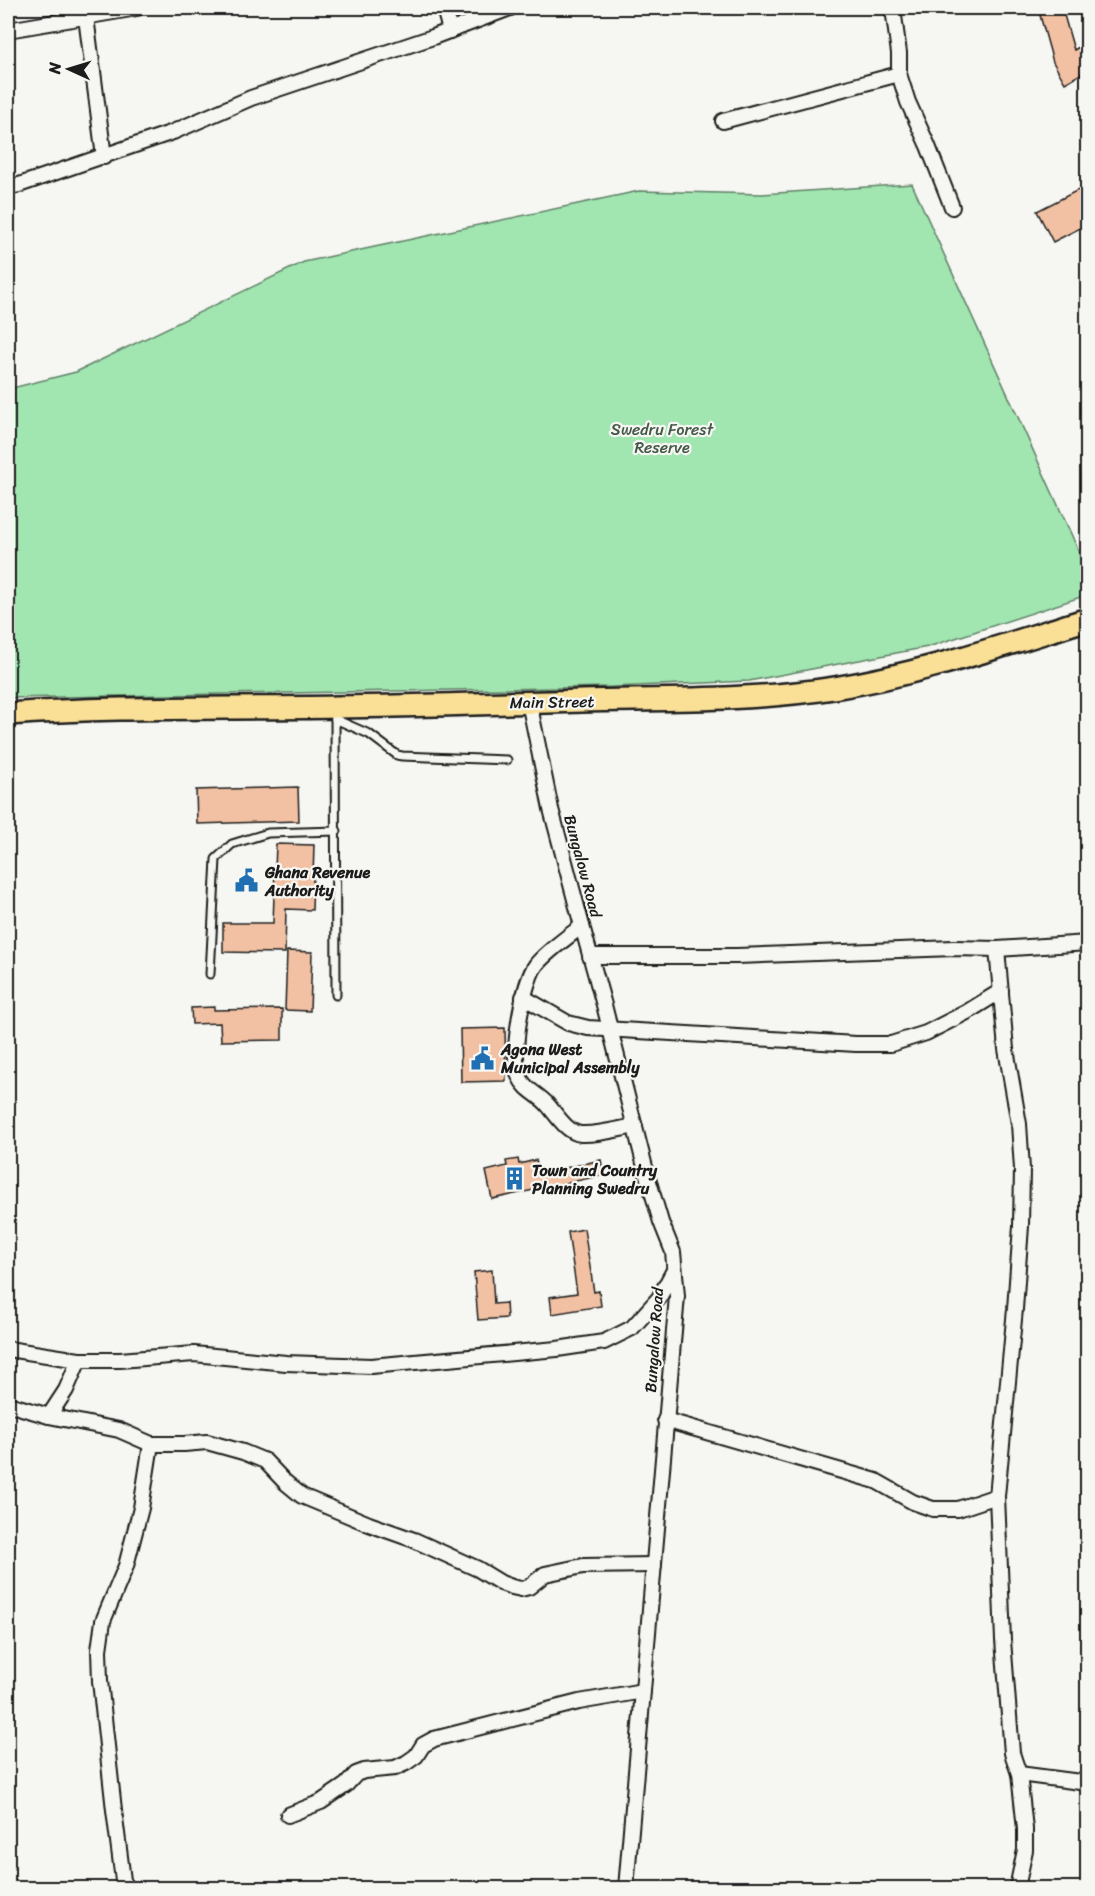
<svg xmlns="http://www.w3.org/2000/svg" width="1095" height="1896" font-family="Sriracha,sans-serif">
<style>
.green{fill:#a1e5b0;stroke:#5e8066;stroke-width:1.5}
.building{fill:#f2c1a3;stroke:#1c1c1c;stroke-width:1.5}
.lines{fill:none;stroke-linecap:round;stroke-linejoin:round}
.lane-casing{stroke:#1c1c1c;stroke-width:11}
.street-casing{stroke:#1c1c1c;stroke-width:18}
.primary-casing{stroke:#1c1c1c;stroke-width:26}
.lane{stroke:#f6f6f2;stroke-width:7}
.street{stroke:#f6f6f2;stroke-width:14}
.primary{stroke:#fadf96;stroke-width:21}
.labels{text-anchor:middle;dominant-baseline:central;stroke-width:4.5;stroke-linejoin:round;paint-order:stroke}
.park-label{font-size:16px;fill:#445848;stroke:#f6f6f2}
.street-label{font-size:16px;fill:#1c1c1c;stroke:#f6f6f2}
.poi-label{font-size:16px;font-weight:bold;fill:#1c1c1c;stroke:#f6f6f2;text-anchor:start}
</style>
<rect width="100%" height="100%" fill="#f6f6f2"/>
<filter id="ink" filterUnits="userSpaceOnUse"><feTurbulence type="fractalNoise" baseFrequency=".0167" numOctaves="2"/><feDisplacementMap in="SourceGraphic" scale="12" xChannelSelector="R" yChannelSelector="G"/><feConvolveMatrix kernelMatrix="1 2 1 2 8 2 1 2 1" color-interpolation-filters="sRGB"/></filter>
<g filter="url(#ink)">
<polygon class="green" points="912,184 1087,569 1087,595 928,647 749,681 613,687 8,698 8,389 76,372 304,262 639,191 762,194"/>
<g class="building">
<polygon points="1038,8 1062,8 1074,50 1079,47 1088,61 1088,70 1065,83 1053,62"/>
<polygon points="1088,185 1088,224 1053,242 1037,211"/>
<polygon points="298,787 299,821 197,824 196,790"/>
<polygon points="276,844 314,845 312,910 286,909 285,953 223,952 223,923 273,923"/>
<polygon points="287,951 312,952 310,1011 285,1010"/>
<polygon points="214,1007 214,1010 282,1009 282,1040 221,1041 220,1023 192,1024 191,1008"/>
<polygon points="505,1028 506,1081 461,1082 460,1029"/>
<polygon points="518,1159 519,1164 536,1160 539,1174 601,1160 604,1175 492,1199 486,1171 507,1166 506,1161"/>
<polygon points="584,1229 594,1292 599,1291 601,1306 552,1314 550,1297 577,1293 568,1232"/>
<polygon points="492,1270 494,1304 506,1303 507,1318 478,1320 474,1272"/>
</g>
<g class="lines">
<defs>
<g id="lane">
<polyline points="335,709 336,995"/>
<polyline points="335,719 369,734 397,755 402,756 507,760"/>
<polyline points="210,974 216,859 232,844 268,833 337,831"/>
</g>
<g id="street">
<polyline points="444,8 450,31"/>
<polyline points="891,8 894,16 899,53 899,74 908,102 928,146 952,207"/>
<polyline points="86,17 104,157"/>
<polyline points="8,30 137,8"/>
<polyline points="723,121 899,74"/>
<polyline points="8,187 19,185 173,132 251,98 433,37 510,8"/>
<polyline points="529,702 551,809 582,926 604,1005 647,1175 661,1222 673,1252 677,1296 626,1888"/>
<path d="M 582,926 C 569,936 546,952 536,965 C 523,982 510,1057 519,1076 C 526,1091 537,1093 547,1104 C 556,1114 567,1133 581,1134 C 598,1135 618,1129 635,1126"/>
<polyline points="997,949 1006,1049 1019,1124 1022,1169 1021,1226 1015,1309 997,1496 1003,1640 1012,1753 1019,1774 1025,1829 1025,1850 1017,1888"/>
<polyline points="590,956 737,956 954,948 997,949 1088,943"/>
<polyline points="523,997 568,1023 588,1028 856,1044 891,1044 926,1033 967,1012 1001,991"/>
<polyline points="8,1349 79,1360 120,1360 194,1354 286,1363 371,1366 557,1349 604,1342 632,1328 659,1298 674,1270"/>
<polyline points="8,1404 49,1416 119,1430 151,1444 184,1444 207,1442 243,1452 265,1461 285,1482 302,1496 369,1524 414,1540 478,1569 501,1583 512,1587 521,1589 529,1587 545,1574 583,1566 654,1565"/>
<polyline points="49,1416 66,1390 79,1360"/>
<polyline points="665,1420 876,1481 913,1502 933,1509 958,1509 997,1496"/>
<polyline points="1019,1774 1088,1783"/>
<polyline points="288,1815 321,1802 346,1785 356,1774 364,1771 395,1768 406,1763 416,1756 423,1745 434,1739 579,1702 643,1691"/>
<polyline points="124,1888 114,1810 100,1681 99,1650 103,1621 126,1566 141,1508 151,1444"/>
</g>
<path id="primary" d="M 8,714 C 117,706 227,709 336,707 C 418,706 500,703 582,701 C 666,699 751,701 834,688 C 921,674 1004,645 1088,619"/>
</defs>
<use href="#lane" class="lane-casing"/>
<use href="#street" class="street-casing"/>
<use href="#primary" class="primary-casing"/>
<use href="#lane" class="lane"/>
<use href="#street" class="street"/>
<use href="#primary" class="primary"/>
</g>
</g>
<defs>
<symbol id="civic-bare" viewBox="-9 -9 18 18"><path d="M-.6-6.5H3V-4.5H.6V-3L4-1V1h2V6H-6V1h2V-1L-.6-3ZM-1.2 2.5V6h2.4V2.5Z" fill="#1f6fb2" stroke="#f6f6f2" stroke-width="2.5" paint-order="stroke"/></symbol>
<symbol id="building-bare" viewBox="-9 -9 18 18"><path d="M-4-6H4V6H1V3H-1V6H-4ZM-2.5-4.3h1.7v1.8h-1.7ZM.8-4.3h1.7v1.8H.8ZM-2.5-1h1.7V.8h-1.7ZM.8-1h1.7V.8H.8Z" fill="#1f6fb2" stroke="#f6f6f2" stroke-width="2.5" paint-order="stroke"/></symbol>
</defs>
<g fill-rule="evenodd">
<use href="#civic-bare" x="230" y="864" width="33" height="33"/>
<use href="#civic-bare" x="466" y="1042" width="33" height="33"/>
<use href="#building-bare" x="498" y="1162" width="33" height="33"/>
</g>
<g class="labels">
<g class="park-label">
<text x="662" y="429">Swedru Forest<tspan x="662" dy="18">Reserve</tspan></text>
</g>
<g class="street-label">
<text transform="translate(552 702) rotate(-1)">Main Street</text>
<text transform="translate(583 866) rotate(75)">Bungalow Road</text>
<text transform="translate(654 1340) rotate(-86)">Bungalow Road</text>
</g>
<g class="poi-label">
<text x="265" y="872">Ghana Revenue<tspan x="265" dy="18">Authority</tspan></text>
<text x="501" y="1049">Agona West<tspan x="501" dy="18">Municipal Assembly</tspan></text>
<text x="532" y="1170">Town and Country<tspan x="532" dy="18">Planning Swedru</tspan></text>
</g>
</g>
<rect width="1095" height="1896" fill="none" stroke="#f6f6f2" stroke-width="30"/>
<rect x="15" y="15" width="1065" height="1866" fill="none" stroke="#1c1c1c" stroke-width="2" filter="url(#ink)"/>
<g transform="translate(69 69) rotate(274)" stroke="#f6f6f2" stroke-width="4.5" paint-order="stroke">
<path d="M0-4.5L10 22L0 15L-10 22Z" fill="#1c1c1c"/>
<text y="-9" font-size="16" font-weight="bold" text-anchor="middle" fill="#1c1c1c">N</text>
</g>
</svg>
